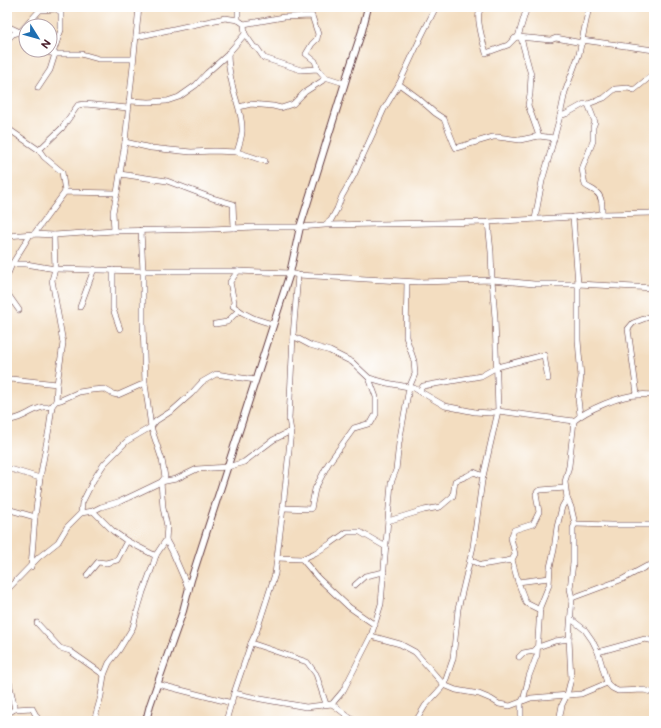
<svg xmlns="http://www.w3.org/2000/svg" width="661" height="728" font-family="'Balsamiq Sans',sans-serif">
<style>
.lines{fill:none;stroke-linecap:round;stroke-linejoin:round}
.minor-casing{stroke:#633c41;stroke-width:6}
.tertiary-casing{stroke:#633c41;stroke-width:8}
.minor{stroke:#fff;stroke-width:5}
.tertiary{stroke:#fff;stroke-width:6}
</style>
<rect width="100%" height="100%" fill="#fff"/>
<filter id="ink" filterUnits="userSpaceOnUse"><feTurbulence type="fractalNoise" baseFrequency=".025" numOctaves="2"/><feDisplacementMap in="SourceGraphic" scale="8" xChannelSelector="R" yChannelSelector="G"/><feConvolveMatrix kernelMatrix="1 2 1 2 8 2 1 2 1" color-interpolation-filters="sRGB"/></filter>
<filter id="wash" filterUnits="userSpaceOnUse"><feTurbulence type="fractalNoise" baseFrequency=".012" numOctaves="4" result="noise"/><feDisplacementMap in="SourceGraphic" scale="16" xChannelSelector="R" yChannelSelector="G"/><feGaussianBlur stdDeviation="0.9" result="paint"/><feColorMatrix in="noise" values="0 0 0 0 0 0 0 0 0 0 0 0 0 0 0 0 0 1.4 0 .05"/><feComposite in="paint" operator="in"/></filter>
<g filter="url(#wash)">
<rect width="100%" height="100%" fill="#f3ddc0"/>
</g>
<g filter="url(#ink)">
<g class="lines">
<defs>
<g id="minor">
<polyline points="238,7 238,20 244,24 245,34 249,40 254,47 257,48 264,58 301,70 318,69 325,77 344,83"/>
<path d="M 482,7 C 481,9 479,11 479,13 C 477,20 484,46 486,53 L 508,45 L 515,38 L 518,37 L 551,40 L 556,38 L 582,43"/>
<polyline points="244,24 284,17 312,16 318,34 317,39 312,44 306,54 315,61 318,69"/>
<polyline points="7,26 20,32 26,38"/>
<polyline points="136,37 225,18 238,20"/>
<polyline points="518,37 527,7"/>
<polyline points="521,38 531,75 530,94 528,105 539,136"/>
<polyline points="7,40 13,34 20,32 40,10 56,9 57,7"/>
<polyline points="582,40 654,50"/>
<polyline points="39,50 55,54 81,54 99,59 133,59"/>
<polyline points="53,53 61,30 61,12 56,9"/>
<path d="M 228,53 C 228,65 230,76 233,88 C 236,101 242,114 242,128 C 243,135 239,145 237,152"/>
<polyline points="399,84 418,98 435,113 444,119 454,144 456,148 493,137 497,137 520,140 539,136 554,138"/>
<polyline points="38,88 50,70 55,54"/>
<polyline points="129,101 149,102 167,101 179,97 196,85 207,73 226,56 245,34"/>
<path d="M 588,104 L 595,122 L 593,127 L 593,141 L 582,169 L 585,185 C 588,188 593,189 596,192 C 603,197 602,207 602,214"/>
<polyline points="239,107 251,104 273,106 281,108 293,104 305,92 322,81 325,77"/>
<polyline points="560,116 566,114 584,104 588,104 604,98 615,89 628,88 634,90 651,76 654,75"/>
<polyline points="7,128 39,150 44,157 62,172 65,192"/>
<polyline points="125,142 151,148 191,152 214,151 237,152 265,161"/>
<polyline points="39,150 62,128 78,105 85,104 128,108"/>
<polyline points="120,174 167,181 212,198 233,204 234,228"/>
<polyline points="573,217 578,284 578,340 581,377 578,399 580,415"/>
<polyline points="535,219 542,181 549,157 560,116 565,92 579,54 589,7"/>
<polyline points="326,224 331,220 337,209 342,196 354,175 384,109 399,84 414,52 421,37 436,7"/>
<polyline points="141,230 143,271 143,324 145,383 151,427 162,460 165,477 161,482 163,508 167,526 166,540 172,551 189,590"/>
<polyline points="114,231 113,212 117,193 125,142 139,7"/>
<polyline points="34,234 65,192 117,193"/>
<polyline points="7,236 34,234 54,235 114,231 211,229 255,227 300,227 325,225 488,222 573,217 602,214 654,213"/>
<polyline points="7,264 26,264 55,269 143,271 238,271 290,273 298,275 418,282 492,280 534,284 578,284 654,288"/>
<polyline points="113,270 113,309 120,329"/>
<path d="M 238,271 L 230,282 L 234,302 L 233,306 C 246,316 257,320 273,324"/>
<polyline points="7,276 12,264 30,235"/>
<polyline points="7,293 19,310"/>
<polyline points="80,307 94,269"/>
<polyline points="215,324 227,322 239,310"/>
<path d="M 293,336 L 310,345 L 330,351 L 352,362 L 369,378 L 387,383 L 414,388 L 445,406 L 475,412 L 490,413 L 498,411 L 574,421 C 586,410 622,395 638,395 C 643,394 649,395 654,395"/>
<polyline points="7,381 11,379 57,384"/>
<polyline points="419,391 423,386 481,376 497,367 544,355 548,379"/>
<polyline points="637,394 628,329 633,323 654,315"/>
<polyline points="56,401 61,400 79,392 92,390 104,389 113,394 118,395 145,383"/>
<path d="M 7,420 C 22,420 30,410 43,407 C 46,407 49,407 52,406"/>
<polyline points="7,468 40,478"/>
<polyline points="283,508 311,509 315,489 328,464 354,428 371,423 376,414 376,397 369,378"/>
<polyline points="7,509 35,517"/>
<polyline points="93,511 113,531 127,541 156,556"/>
<polyline points="81,513 93,511 101,507 121,501 136,494 161,482 176,479 197,469 228,467 244,462 273,440 291,431"/>
<polyline points="388,521 424,510 440,507 453,496 455,481 467,476 474,472 483,476"/>
<polyline points="575,524 611,525 654,525"/>
<polyline points="277,558 302,559 318,578 349,607 375,625"/>
<polyline points="302,559 315,553 330,544 347,532 360,532 386,547"/>
<polyline points="470,560 481,565 512,560 515,554 511,538 514,530 533,524 539,512 536,494 538,491 541,490 565,488"/>
<polyline points="512,560 518,582"/>
<polyline points="31,567 35,517 40,478 49,429 52,406 56,401 57,384 63,343 52,280 55,269 54,235"/>
<polyline points="87,575 98,562 106,563 117,560 127,541"/>
<polyline points="355,585 365,576 384,572"/>
<polyline points="7,590 39,557 58,542 67,527 81,513 82,503 94,479 104,464 127,441 151,427 156,421 173,410 191,394 202,382 216,374 255,380"/>
<polyline points="572,598 623,579 647,566 654,565"/>
<polyline points="540,610 526,603 518,582 549,578"/>
<polyline points="571,619 585,630 592,640 598,652 607,683 612,688 618,691 644,690 654,693"/>
<polyline points="37,623 60,648 70,651 104,675"/>
<polyline points="371,636 400,644 415,652 444,685 456,690 479,694 491,699 499,704 510,706 531,698 581,694 607,683"/>
<polyline points="251,643 307,662 316,674 326,704"/>
<polyline points="598,652 645,639 654,641"/>
<polyline points="519,657 523,653 534,651 538,647 555,641 569,639"/>
<polyline points="7,678 9,682 15,709 32,708 39,721"/>
<polyline points="157,684 232,703"/>
<polyline points="234,693 261,699 306,707 332,704 354,721"/>
<polyline points="332,704 343,691 371,636 381,604 391,483 396,470 399,443 409,388 415,374 414,361 406,337 407,282"/>
<polyline points="7,714 15,709"/>
<polyline points="94,721 101,696 104,675 109,663 119,650 133,627 135,619 143,592 153,565 156,555 166,540"/>
<polyline points="226,721 234,693 251,643 257,630 275,574 283,508 291,431 289,419 293,336 298,275"/>
<polyline points="416,721 425,706 444,685 453,659 458,609 473,547 482,481 498,411 495,318 492,280 491,252 488,222"/>
<polyline points="521,721 521,703 524,697 529,676 537,655 540,607 549,585 550,567 554,550 557,527 562,507 567,498"/>
<polyline points="559,721 562,705 567,695 571,679 569,639 572,598 570,589 573,563 573,528 575,524 571,507 567,498 565,482 569,466 574,421"/>
</g>
<polyline id="tertiary" points="146,721 150,705 183,611 191,580 290,273 300,227 347,76 362,31 368,7"/>
</defs>
<use href="#minor" class="minor-casing"/>
<use href="#tertiary" class="tertiary-casing"/>
<use href="#minor" class="minor"/>
<use href="#tertiary" class="tertiary"/>
</g>
</g>
<rect width="661" height="728" fill="none" stroke="#fff" stroke-width="24"/>
<g transform="translate(38 38) rotate(127)"><circle r="19" fill="#ffffff" stroke="#b7a5aa"/>
<path d="M0-3L7 15L0 10L-7 15Z" fill="#1f6fb2"/>
<text y="-6" font-size="11" font-weight="bold" text-anchor="middle" fill="#4a1f2b">N</text>
</g>
</svg>
